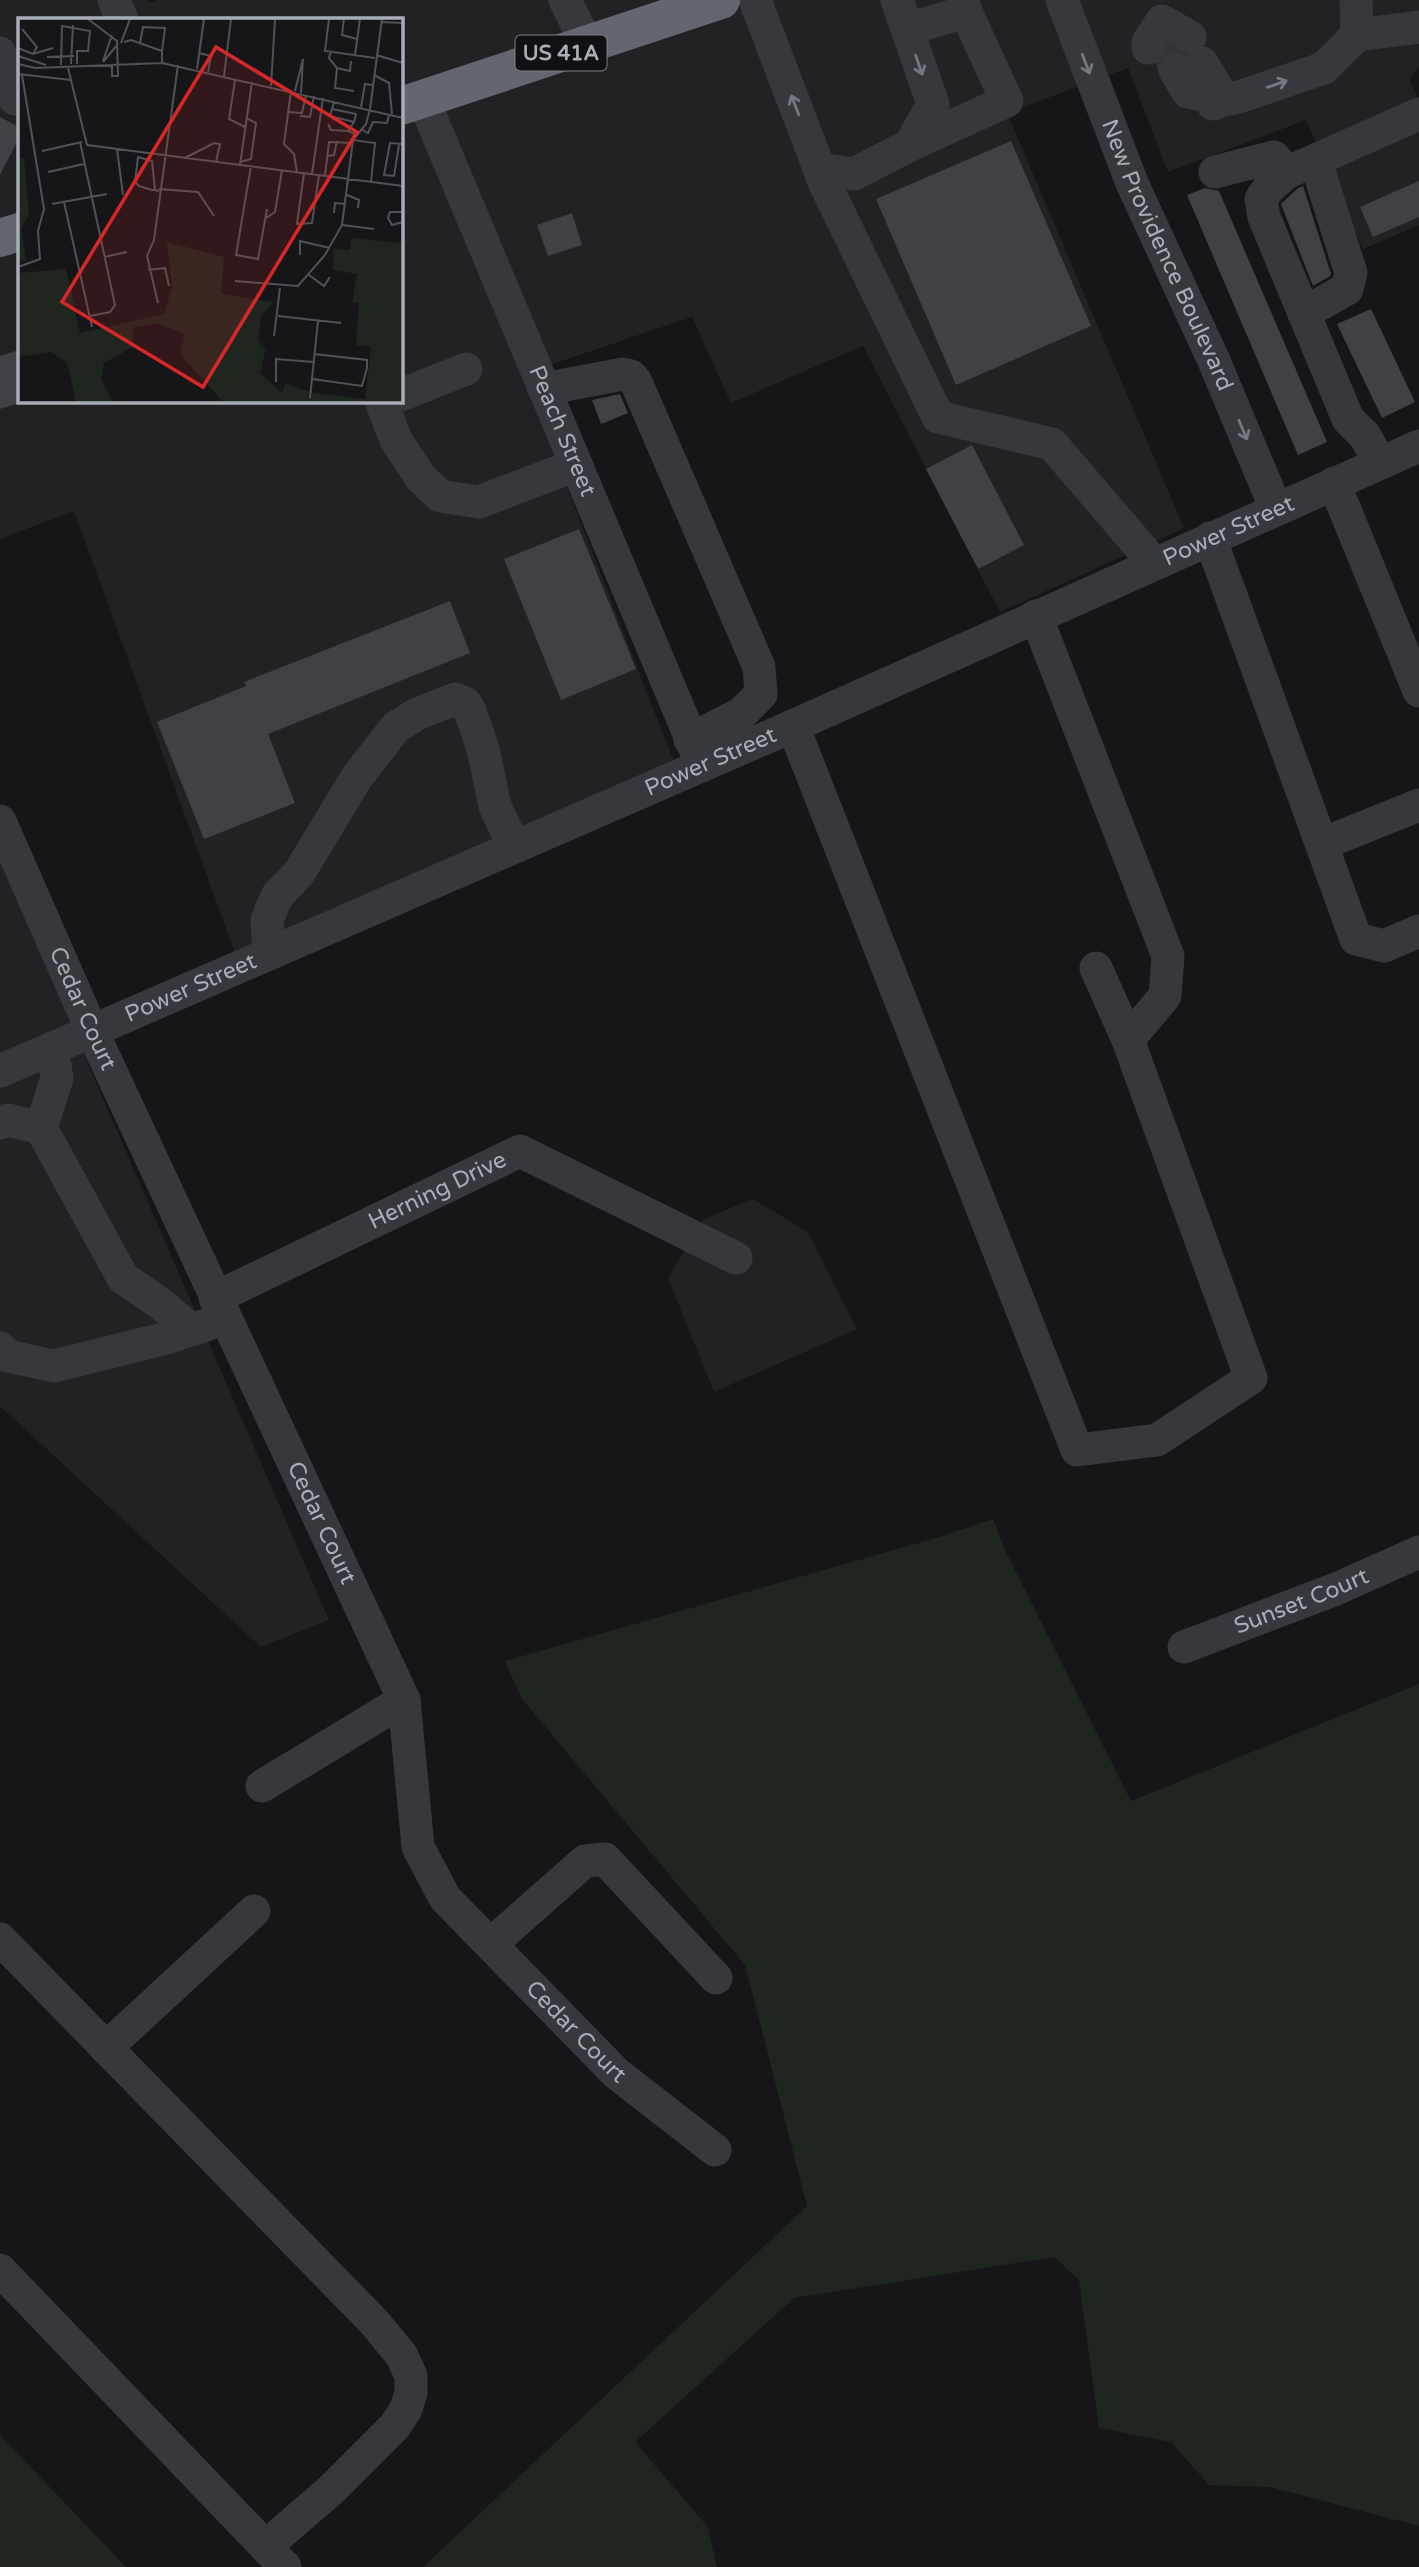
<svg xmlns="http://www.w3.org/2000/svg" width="1419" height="2567" font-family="'Varela Round',sans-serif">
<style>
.built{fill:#222225;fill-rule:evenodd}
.green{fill:#1e261f}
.building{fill:#404145}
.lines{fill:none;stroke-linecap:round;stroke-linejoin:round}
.minor-tunnel{stroke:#333438;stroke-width:33;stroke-dasharray:33 17;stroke-linecap:butt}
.minor{stroke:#37383d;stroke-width:33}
.highway{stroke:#63666e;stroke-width:38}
.oneway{stroke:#757881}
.labels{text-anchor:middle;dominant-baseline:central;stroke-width:5;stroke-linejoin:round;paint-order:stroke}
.shield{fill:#111113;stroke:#7b7e86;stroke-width:2}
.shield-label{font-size:21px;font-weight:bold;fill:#a8adb8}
.street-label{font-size:23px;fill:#a8adb8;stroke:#111113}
.inset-road{fill:none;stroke:#505258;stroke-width:2}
.view{fill:#d62828;fill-opacity:0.15;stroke:#d62828;stroke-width:3.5}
.inset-edge{fill:none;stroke:#a8adb8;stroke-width:3.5}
</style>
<rect width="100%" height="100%" fill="#161618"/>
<g class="built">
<path d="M 0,0 L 148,0 L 150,3 L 158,0 L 1419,0 L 1419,66 L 1409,79 L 1419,100 L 1419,225 L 1363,249 L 1306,120 L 1168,172 L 1128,68 L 1007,113 L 1184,528 L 1000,612 L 863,346 L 731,403 L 692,317 L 523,374 L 674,762 L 235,953 L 74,511 L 0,539 ZM 19,19 L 401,19 L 401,401 L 19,401 Z"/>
<polygon points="0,854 69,1020 329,1620 261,1647 0,1406"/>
<polygon points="753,1199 808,1232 857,1329 714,1392 668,1278 704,1219"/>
</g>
<g class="green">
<polygon points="993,1519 1005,1550 1131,1801 1419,1684 1419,2526 1270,2487 1209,2485 1171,2442 1099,2428 1079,2280 1054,2257 794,2298 635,2442 708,2527 717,2567 423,2567 807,2206 745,1965 522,1699 505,1661 933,1539"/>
<polygon points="0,2435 126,2567 0,2567"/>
</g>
<g class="building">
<polygon points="0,117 19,127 19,138 0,175"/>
<polygon points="1011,141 1091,326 956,385 876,199"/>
<polygon points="1419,181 1419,217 1373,237 1360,207"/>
<polygon points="1303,186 1331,274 1330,276 1313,286 1281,204 1297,189"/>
<polygon points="1205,188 1219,191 1327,442 1298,455 1187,195"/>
<polygon points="572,213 582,245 548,256 537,225"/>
<polygon points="1371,309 1415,402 1382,418 1337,324"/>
<polygon points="19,350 19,403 0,409 0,356"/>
<polygon points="620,394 628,413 601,424 592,400"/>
<polygon points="972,445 1024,545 978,569 926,469"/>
<polygon points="579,529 636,669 561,700 504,559"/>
<polygon points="450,601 470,653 268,734 295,803 204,839 157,722 246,686 244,682"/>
</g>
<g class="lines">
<polyline class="minor-tunnel" points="1168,43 1175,70"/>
<g class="minor">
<polyline points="114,0 122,19"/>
<polyline points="565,0 587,44"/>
<polyline points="755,0 825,184 938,417 1052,444 1154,563"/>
<path id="s1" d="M 1062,0 L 1132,183 L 1214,361 L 1276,509"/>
<polyline points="1356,0 1357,35 1419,27"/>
<polyline points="907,29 966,12"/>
<polyline points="1148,48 1148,42 1162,21 1190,37"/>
<polyline points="0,53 15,99"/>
<polyline points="1202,63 1224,100 1213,104"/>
<polyline points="1175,70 1188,92 1224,100 1239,97 1324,68 1357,35"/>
<path id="s2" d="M 423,99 L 702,765"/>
<polyline points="910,145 1007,101 966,12 963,0"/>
<polyline points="819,169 854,174 910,145 933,104 897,0"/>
<polyline points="1215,172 1274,157 1286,173"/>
<polyline points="1304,313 1347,289 1351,273 1316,162"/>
<polyline points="544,389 623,374 631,376 636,382 759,667 761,694 742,713 690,740"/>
<polyline points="401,395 466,369"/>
<polyline points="381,401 396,440 421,478 440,496 479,502 576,465"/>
<polyline points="1380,463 1365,436 1348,419 1264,217 1261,199 1268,189 1286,173 1419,114"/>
<polyline points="1334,483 1419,691"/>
<polyline points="1210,538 1356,939 1384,946 1419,931"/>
<polyline points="1036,616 1168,956 1165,996 1128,1040"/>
<polyline points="793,726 1077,1450 1157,1440 1251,1378 1128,1040 1096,968"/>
<path id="s3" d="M 0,821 L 92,1031 L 404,1700 L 418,1847 L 445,1898 L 616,2073 L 715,2150"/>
<polyline points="1322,844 1419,805"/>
<polyline points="269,953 267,920 277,896 299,873 357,777 396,727 417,714 455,699 465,703 470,711 483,749 495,806 514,847"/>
<path id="s4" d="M 0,1071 L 793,726 L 1419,446"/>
<polyline points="0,1123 8,1120 41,1128 123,1278 161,1304 191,1330"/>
<polyline points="41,1128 57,1078 52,1048"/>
<path id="s5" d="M 215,1298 L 520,1151 L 736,1258"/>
<polyline points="0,1348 8,1356 54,1366 163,1339 209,1324"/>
<path id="s6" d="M 1184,1647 L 1336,1589 L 1419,1552"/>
<polyline points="262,1786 404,1700"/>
<polyline points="0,1939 375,2323 402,2356 411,2376 411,2393 406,2409 395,2426 331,2490 266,2546"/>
<polyline points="491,1944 585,1861 605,1859 716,1978"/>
<polyline points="106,2048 254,1911"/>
<polyline points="0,2270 285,2567"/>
</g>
<g class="highway">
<polyline points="401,106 721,0"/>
<polyline points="0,238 19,232"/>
</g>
</g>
<defs><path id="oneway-shaft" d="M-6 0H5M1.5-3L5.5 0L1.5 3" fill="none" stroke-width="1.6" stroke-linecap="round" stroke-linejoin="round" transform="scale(1.75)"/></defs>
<g class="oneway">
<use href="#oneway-shaft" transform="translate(1086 64) rotate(69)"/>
<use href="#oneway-shaft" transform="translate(919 65) rotate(71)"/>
<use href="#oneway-shaft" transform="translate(1277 84) rotate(-19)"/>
<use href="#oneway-shaft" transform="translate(795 105) rotate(-111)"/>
<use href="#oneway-shaft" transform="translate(1243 430) rotate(67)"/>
</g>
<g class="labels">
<rect class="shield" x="515.5" y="35.5" width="91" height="35" rx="5"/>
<g class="shield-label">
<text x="561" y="53">US 41A</text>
</g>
<g class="street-label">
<text stroke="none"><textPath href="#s1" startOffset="276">New Providence Boulevard</textPath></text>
<text stroke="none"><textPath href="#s2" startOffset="360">Peach Street</textPath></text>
<text stroke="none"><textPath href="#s4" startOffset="1342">Power Street</textPath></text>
<text stroke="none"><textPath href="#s4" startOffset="775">Power Street</textPath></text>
<text stroke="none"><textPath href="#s4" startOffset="208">Power Street</textPath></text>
<text stroke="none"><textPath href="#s3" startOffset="205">Cedar Court</textPath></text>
<text stroke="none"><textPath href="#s5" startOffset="247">Herning Drive</textPath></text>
<text stroke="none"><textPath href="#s3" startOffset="772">Cedar Court</textPath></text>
<text stroke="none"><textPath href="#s6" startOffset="126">Sunset Court</textPath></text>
<text stroke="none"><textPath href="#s3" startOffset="1360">Cedar Court</textPath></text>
</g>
</g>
<g transform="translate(18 18)">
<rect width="385" height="385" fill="#161618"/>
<path d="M 6,140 L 11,198 L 3,210 L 8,242 L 0,243 L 0,141 ZM 333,220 L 385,225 L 385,384 L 205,384 L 162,336 L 167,316 L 139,305 L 115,310 L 115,329 L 86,345 L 83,361 L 95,384 L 58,384 L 49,344 L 33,334 L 0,339 L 0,255 L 48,251 L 62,315 L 146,296 L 154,269 L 149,224 L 206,239 L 203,276 L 256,284 L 243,298 L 240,323 L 248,330 L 242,355 L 264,375 L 267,366 L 296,375 L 347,381 L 353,329 L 338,327 L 341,285 L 334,284 L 339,256 L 315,252 L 316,231 L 332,232 Z" fill="#1e261f"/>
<path class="inset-road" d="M 70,1 L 99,23 L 100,58 L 94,58 L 94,46M 311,1 L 307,33 L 357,40M 326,1 L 324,17 L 339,21M 363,4 L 385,5M 4,11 L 19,29 L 15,36M 106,24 L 113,22 L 144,33 L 144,45M 103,25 L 112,1M 122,25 L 125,9 L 147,10 L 144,33M 0,30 L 15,36 L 35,30M 313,33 L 311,40 L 319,50 L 332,53 L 333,43M 181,35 L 193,38 L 190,54M 337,37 L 342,1M 358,37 L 385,45M 0,38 L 28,47M 29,39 L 56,38M 85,43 L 94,17M 85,44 L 100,26M 0,46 L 17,50 L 144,45 L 385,100M 53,46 L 55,7M 43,47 L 44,8 L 72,13 L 70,33 L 59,33 L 59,46M 50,50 L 69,127 L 385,168M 319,50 L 317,70 L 336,73M 179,51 L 186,1M 0,56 L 53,62M 356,57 L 371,65 L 374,96M 206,58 L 213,1M 217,62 L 211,101 L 227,109M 253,68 L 257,1M 273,73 L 266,126 L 276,136 L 279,154M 277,73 L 285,41 L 283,75M 316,84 L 312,98 L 336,104 L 330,113 L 337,116M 343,89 L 347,66 L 354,67M 314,91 L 338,96 L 336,104M 352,91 L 364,1M 269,94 L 284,95 L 288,77M 282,98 L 292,99 L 296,78M 310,106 L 313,112 L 330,113M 343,111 L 350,115 L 355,104 L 369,105 L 371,97M 335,122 L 357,125 L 353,164M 62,124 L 97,287 L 92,294 L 72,298M 381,127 L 376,158 L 366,157 L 372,125 L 385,126M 99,131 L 105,177M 24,133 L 64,124M 309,138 L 316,137 L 319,123M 167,140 L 196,125 L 202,126 L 198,144M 222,144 L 233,141 L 238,105 L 228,100M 222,147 L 234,64M 233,148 L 218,237 L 240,241 L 249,191M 30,154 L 66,146M 286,155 L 279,206 L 294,205 L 301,157M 294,156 L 305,80M 307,157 L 311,124 L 335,125M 141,171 L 180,174 L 196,198M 137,172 L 134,143 L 120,139 L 117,164 L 121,168 L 134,172 L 137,172 L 141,173M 329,177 L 341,182 L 340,190M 46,184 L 74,309M 34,186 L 89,176M 385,194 L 372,194 L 370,200 L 374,207 L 385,204M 316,195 L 317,185 L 328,186M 248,200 L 257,194 L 264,152M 324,207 L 356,211M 282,237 L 282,223 L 312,230M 86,239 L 109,234M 0,249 L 22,241 L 20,213 L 26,191 L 4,57M 130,252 L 147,250 L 151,268M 291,257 L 306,268 L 312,259M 217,263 L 280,268 L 307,237 L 324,207 L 335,122 L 348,106 L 352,91M 140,285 L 129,238 L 136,222 L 160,47M 260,298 L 323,305M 256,318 L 262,270M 294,361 L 344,368 L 349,350 L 349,342 L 296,336M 258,364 L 258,341 L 296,344M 292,380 L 300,303"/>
<path class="view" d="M 198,29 L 339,114 L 185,369 L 44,284 Z"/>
<rect width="385" height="385" class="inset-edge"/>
</g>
</svg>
